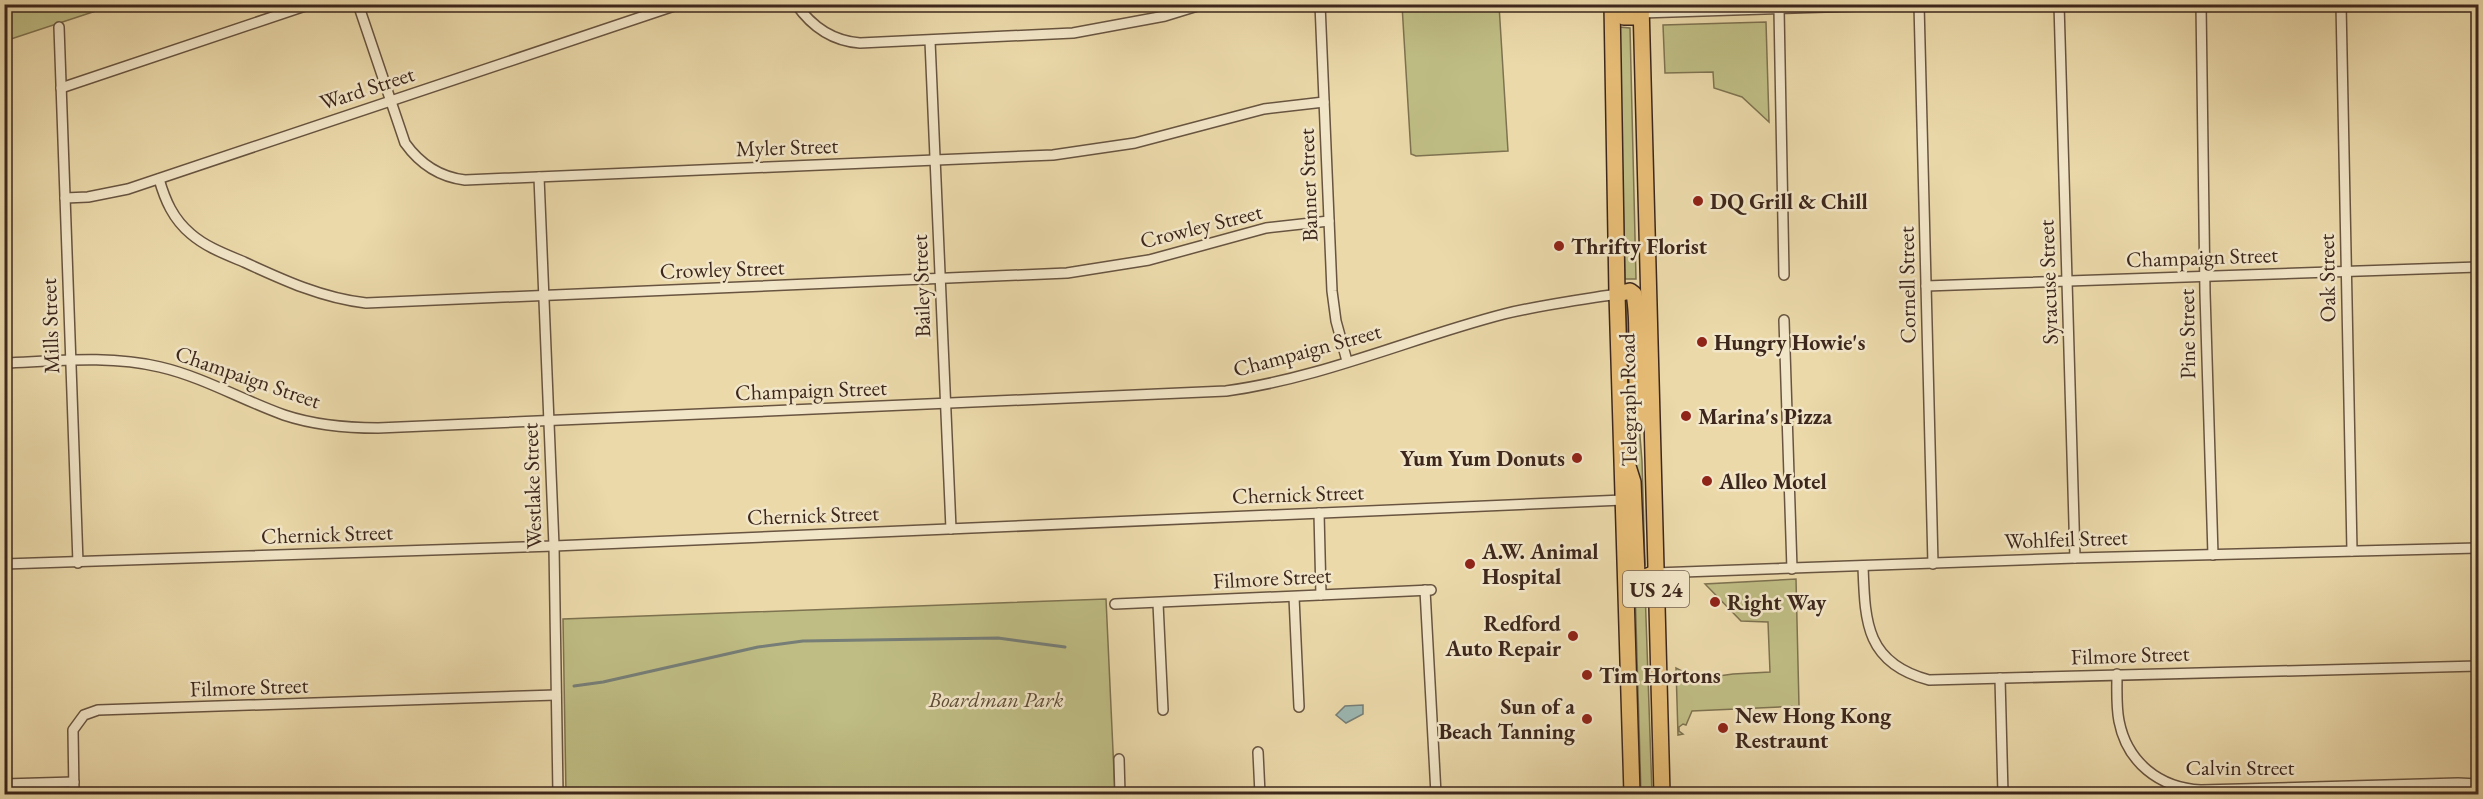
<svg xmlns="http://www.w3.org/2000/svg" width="2483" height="799" font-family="'EB Garamond',serif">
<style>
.green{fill:#bfbd84;stroke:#7e7250;stroke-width:1.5}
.water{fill:#9cb8b4;stroke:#767e77;stroke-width:1.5}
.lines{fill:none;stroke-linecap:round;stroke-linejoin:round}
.stream{stroke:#767e77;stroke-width:3}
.minor-casing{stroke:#685440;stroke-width:12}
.primary-casing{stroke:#3d271c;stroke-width:18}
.minor{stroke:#f2e6c8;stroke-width:9}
.primary{stroke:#e6bc75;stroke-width:15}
.poi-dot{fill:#8f2418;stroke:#f2e6c8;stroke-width:2}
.labels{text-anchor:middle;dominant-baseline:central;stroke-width:5;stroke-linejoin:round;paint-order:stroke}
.shield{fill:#f2e6c8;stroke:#736050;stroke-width:1.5}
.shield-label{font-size:21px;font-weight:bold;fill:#3d271c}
.street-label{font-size:22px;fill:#3d271c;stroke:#f2e6c8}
.poi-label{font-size:22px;font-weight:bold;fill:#3d271c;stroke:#f2e6c8;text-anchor:start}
.park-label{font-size:22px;font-style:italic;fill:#5e4c36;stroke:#f2e6c8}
</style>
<rect width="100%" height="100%" fill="#ebd9aa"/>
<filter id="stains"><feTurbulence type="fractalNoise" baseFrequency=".00333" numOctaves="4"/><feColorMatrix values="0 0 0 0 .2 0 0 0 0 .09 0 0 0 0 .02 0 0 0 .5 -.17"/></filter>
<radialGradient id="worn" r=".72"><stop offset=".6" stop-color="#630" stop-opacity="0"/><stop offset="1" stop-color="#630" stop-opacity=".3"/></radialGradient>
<g class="green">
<polygon points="5,4 114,5 5,41"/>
<polygon points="1402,5 1499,5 1508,151 1416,156 1411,154"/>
<polygon points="1766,22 1769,122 1742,97 1714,88 1713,72 1665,73 1663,25"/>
<polygon points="1619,27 1630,28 1636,279 1625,279"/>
<polygon points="1626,301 1629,301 1642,461 1645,565 1642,565 1629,398"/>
<polygon points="1796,579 1799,706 1692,711 1686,725 1683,724 1679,727 1679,731 1683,734 1678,735 1676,668 1682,671 1684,677 1690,680 1733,674 1770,672 1768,622 1741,621 1705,584"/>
<polygon points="1635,587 1645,589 1652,794 1641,794"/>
<polygon points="1106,599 1115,794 566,794 563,619"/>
</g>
<polygon class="water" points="1363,705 1363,714 1346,723 1336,715 1345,706"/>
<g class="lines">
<polyline class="stream" points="574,686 603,682 758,647 803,641 998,638 1065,647"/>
<defs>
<g id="minor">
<path d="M 358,4 L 405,143 C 420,164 439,177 465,180 L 1053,155 L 1135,143 L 1264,109 L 1324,102"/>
<path d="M 796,4 C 812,27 832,41 860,43 L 1073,33 L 1165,16 L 1204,4"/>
<polyline points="1320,4 1332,291 1336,321 1347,361"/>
<polyline points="1919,4 1933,564"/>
<polyline points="2059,4 2075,558"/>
<polyline points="2201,4 2205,293 2213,555"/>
<polyline points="2341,4 2352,551"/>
<polyline points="1779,9 1784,275"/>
<polyline points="1641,13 1921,4"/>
<polyline points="59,27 78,563"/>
<polyline points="930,41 951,529"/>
<polyline points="61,88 311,4"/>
<polyline points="539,177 554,546 558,794"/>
<path d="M 159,179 C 165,200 173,219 191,234 C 206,247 225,254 244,262 C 283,280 322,298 366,303 L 1067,273 L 1149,260 L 1266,228 L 1329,221"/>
<polyline points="65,198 88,197 128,189 680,4"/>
<polyline points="1926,286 2478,267"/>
<polyline points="1784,320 1792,569"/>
<path d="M 4,363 C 56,361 109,355 160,367 C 203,377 242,400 284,415 C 314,425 346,428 378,428 L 1226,391 C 1322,378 1411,338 1504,314 C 1541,305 1579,300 1617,294"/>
<polyline points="1319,513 1321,595"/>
<polyline points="4,564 554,546 1623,500"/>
<path d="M 1863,566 C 1865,621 1865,663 1929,680 L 2478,666"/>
<polyline points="1655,573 2075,558 2478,548"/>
<polyline points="1425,590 1436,794"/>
<polyline points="1294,597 1299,707"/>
<polyline points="1158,603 1163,710"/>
<polyline points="1115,604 1431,590"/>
<path d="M 2117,674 C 2117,689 2116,706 2119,721 C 2127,762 2159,788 2201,790 L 2458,783 L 2478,784"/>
<polyline points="2000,678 2003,794"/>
<polyline points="1258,752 1260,794"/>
<polyline points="1119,759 1120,794"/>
<polyline points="4,784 74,782"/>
<polyline points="74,794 73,730 84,715 98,710 556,695"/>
</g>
<g id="primary">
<polyline points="1612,4 1617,294 1632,794"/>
<polyline points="1621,4 1624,17 1634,17 1641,13"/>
<polyline points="1641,4 1662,794"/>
<path d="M 1617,294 L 1630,291 L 1634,294 C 1642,335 1629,381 1645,420"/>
<polyline points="1627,463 1633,482 1637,575 1643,578 1655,573"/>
</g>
</defs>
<use href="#minor" class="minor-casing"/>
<use href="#primary" class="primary-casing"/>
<use href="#minor" class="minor"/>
<use href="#primary" class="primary"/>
</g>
<g class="poi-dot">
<circle cx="1698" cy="201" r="6"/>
<circle cx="1559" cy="246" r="6"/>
<circle cx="1702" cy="342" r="6"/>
<circle cx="1686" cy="416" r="6"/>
<circle cx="1577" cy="458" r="6"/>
<circle cx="1707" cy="481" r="6"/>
<circle cx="1470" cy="564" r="6"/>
<circle cx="1715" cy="602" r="6"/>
<circle cx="1573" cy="636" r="6"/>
<circle cx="1587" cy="675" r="6"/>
<circle cx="1587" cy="719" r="6"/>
<circle cx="1723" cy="728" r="6"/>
</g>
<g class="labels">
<rect class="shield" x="1623" y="571" width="66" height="36" rx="4.5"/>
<g class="shield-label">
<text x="1656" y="589">US 24</text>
</g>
<g class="street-label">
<text transform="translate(367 88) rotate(-18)">Ward Street</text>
<text transform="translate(787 147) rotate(-2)">Myler Street</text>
<text transform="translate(1308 185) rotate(-92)">Banner Street</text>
<text transform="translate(1201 226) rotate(-14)">Crowley Street</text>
<text transform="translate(2202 257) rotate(-2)">Champaign Street</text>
<text transform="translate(722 269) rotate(-2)">Crowley Street</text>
<text transform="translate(2327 278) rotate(-91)">Oak Street</text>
<text transform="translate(2048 282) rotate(-92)">Syracuse Street</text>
<text transform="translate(1907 285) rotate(-91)">Cornell Street</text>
<text transform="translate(921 286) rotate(-92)">Bailey Street</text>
<text transform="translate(50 326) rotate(-92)">Mills Street</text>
<text transform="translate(2187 334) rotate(-91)">Pine Street</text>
<text transform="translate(1307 350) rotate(-15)">Champaign Street</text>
<text transform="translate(248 377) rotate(19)">Champaign Street</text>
<text transform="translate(811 390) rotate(-2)">Champaign Street</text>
<text transform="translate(1628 400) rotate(-91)">Telegraph Road</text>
<text transform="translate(532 486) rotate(-92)">Westlake Street</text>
<text transform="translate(1298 494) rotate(-2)">Chernick Street</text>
<text transform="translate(813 515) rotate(-2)">Chernick Street</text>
<text transform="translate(327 534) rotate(-2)">Chernick Street</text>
<text transform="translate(2066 539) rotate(-2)">Wohlfeil Street</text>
<text transform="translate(1272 578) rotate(-3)">Filmore Street</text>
<text transform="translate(2130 655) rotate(-2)">Filmore Street</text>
<text transform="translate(249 687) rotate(-2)">Filmore Street</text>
<text x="2240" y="767">Calvin Street</text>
</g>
<g class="poi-label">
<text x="1710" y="201">DQ Grill &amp; Chill</text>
<text x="1571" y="246">Thrifty Florist</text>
<text x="1714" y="342">Hungry Howie's</text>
<text x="1698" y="416">Marina's Pizza</text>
<text x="1565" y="458" text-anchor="end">Yum Yum Donuts</text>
<text x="1719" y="481">Alleo Motel</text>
<text x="1482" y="551">A.W. Animal<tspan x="1482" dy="25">Hospital</tspan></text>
<text x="1727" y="602">Right Way</text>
<text x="1561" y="623" text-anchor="end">Redford<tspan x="1561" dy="25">Auto Repair</tspan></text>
<text x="1599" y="675">Tim Hortons</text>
<text x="1575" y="706" text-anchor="end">Sun of a<tspan x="1575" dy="25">Beach Tanning</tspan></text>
<text x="1735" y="715">New Hong Kong<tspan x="1735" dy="25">Restraunt</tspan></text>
</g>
<g class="park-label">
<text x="996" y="699">Boardman Park</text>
</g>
</g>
<rect width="2483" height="799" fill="none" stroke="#ebd9aa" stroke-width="24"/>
<rect x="6" y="6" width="2471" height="787" fill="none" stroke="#3d271c" stroke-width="3"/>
<rect x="12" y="12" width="2459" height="775" fill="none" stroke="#3d271c" stroke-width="1.5"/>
<rect width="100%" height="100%" filter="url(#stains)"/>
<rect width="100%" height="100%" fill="url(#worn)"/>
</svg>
